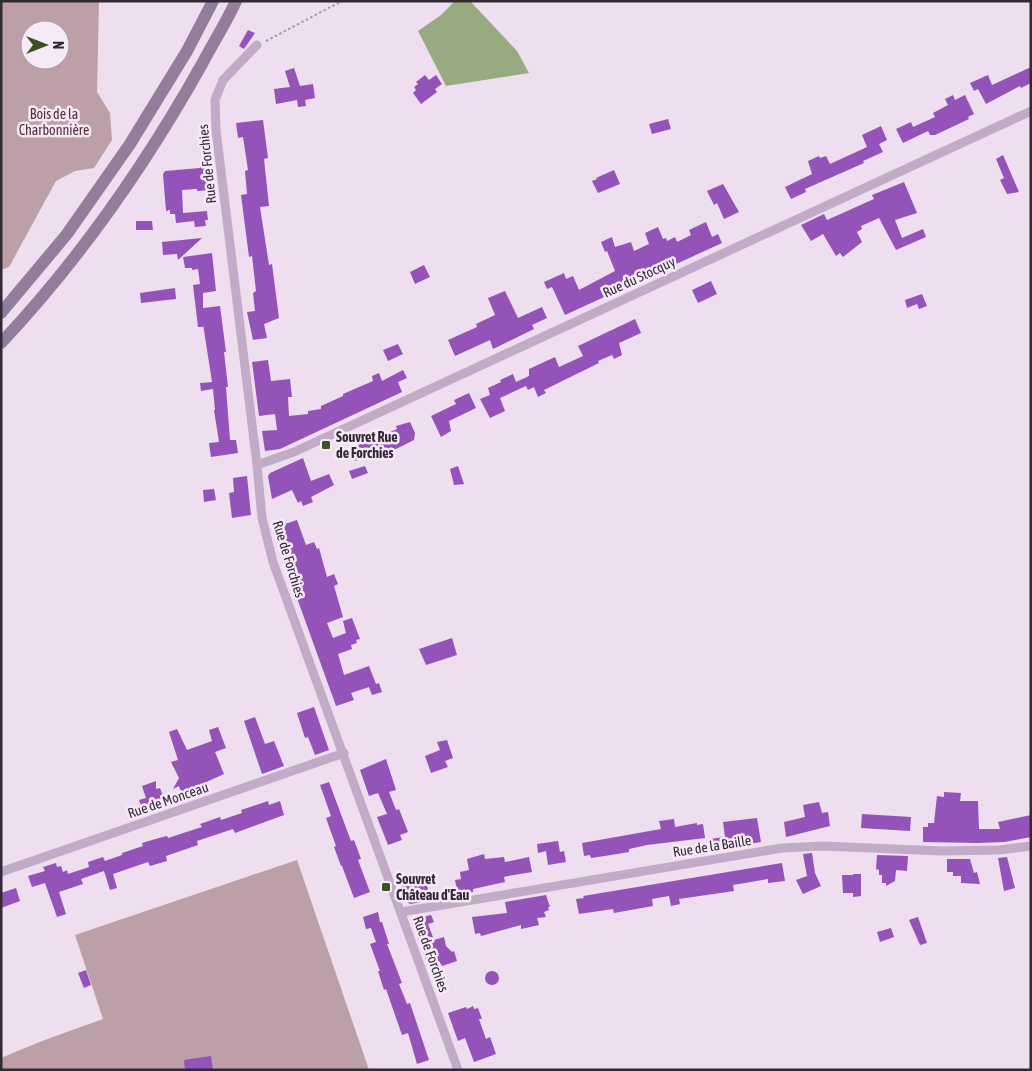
<svg xmlns="http://www.w3.org/2000/svg" width="1032" height="1071" font-family="'Asap Condensed',sans-serif">
<style>
.green{fill:#bd9fa8;fill-rule:evenodd}
.water{fill:#98aa80}
.building{fill:#9353b9}
.lines{fill:none;stroke-linecap:round;stroke-linejoin:round}
.path{stroke:#ab93b0;stroke-width:2;stroke-dasharray:2.5 2.5;stroke-linecap:butt}
.street{stroke:#c2abc7;stroke-width:9}
.secondary{stroke:#937d9a;stroke-width:12}
.poi-dot{fill:#3d5223;stroke:#f7eaf8;stroke-width:2}
.labels{text-anchor:middle;dominant-baseline:central;stroke-width:5;stroke-linejoin:round;paint-order:stroke}
.park-label{font-size:14px;fill:#513038;stroke:#f7eaf8}
.street-label{font-size:14px;fill:#322935;stroke:#f7eaf8}
.poi-label{font-size:14px;font-weight:bold;fill:#322935;stroke:#f7eaf8;text-anchor:start}
</style>
<rect width="100%" height="100%" fill="#eedef0"/>
<g class="green">
<path d="M 1,1 L 99,1 L 97,92 L 110,113 L 112,140 L 94,168 L 75,171 L 56,181 L 9,267 L 1,270 ZM 30,30 L 60,30 L 60,60 L 30,60 Z"/>
<polygon points="297,860 369,1070 1,1070 1,1058 42,1041 103,1019 75,935"/>
</g>
<polygon class="water" points="470,1 517,51 529,73 446,86 418,31 441,15 454,2"/>
<g class="building">
<polygon points="248,30 255,33 244,49 239,46"/>
<polygon points="1031,67 1031,83 1021,88 1020,86 986,104 978,89 974,91 970,83 988,75 992,85"/>
<polygon points="294,68 300,86 313,84 315,98 305,100 306,106 298,107 297,100 276,104 274,89 290,87 285,71"/>
<polygon points="425,75 429,80 436,75 442,84 435,89 437,92 421,104 413,93 416,90 414,87 418,84 416,82"/>
<polygon points="953,95 955,100 965,95 974,114 968,117 969,119 935,135 930,135 928,131 903,143 896,129 911,122 913,127 935,117 933,113 948,105 945,99"/>
<polygon points="668,119 671,129 652,134 649,124"/>
<polygon points="263,120 268,158 264,159 269,206 260,207 269,265 272,264 279,318 264,324 267,338 253,340 247,312 255,311 253,293 256,291 252,256 249,257 241,195 247,194 245,171 248,170 243,137 238,138 236,123"/>
<polygon points="881,126 887,140 879,144 883,152 863,161 864,163 805,189 806,192 791,199 785,187 812,174 808,161 819,156 820,158 826,156 830,164 867,147 862,135"/>
<polygon points="1003,155 1019,192 1007,194 1000,180 1004,178 996,159"/>
<polygon points="210,165 212,190 197,191 197,189 182,190 183,213 207,211 208,220 205,220 206,226 195,227 194,221 176,223 175,214 170,214 170,210 166,211 163,174 165,171 200,168 200,166"/>
<polygon points="614,170 620,184 598,193 592,181 597,179 596,178"/>
<polygon points="904,182 917,213 895,220 902,238 923,229 926,237 896,250 879,218 861,226 862,229 857,232 862,242 843,257 840,253 836,256 823,234 811,241 801,225 824,214 827,220 874,199 872,195"/>
<polygon points="723,184 739,212 724,219 717,203 714,205 707,191"/>
<polygon points="136,221 152,221 153,230 136,230"/>
<polygon points="706,222 712,237 718,234 722,243 565,315 552,287 547,289 544,282 564,273 566,279 573,276 579,290 615,271 607,251 605,252 601,242 612,237 615,247 631,242 634,251 649,244 645,233 658,227 663,239 666,238 667,241 675,237 677,242 691,235 689,230"/>
<polygon points="202,238 178,260 177,254 163,255 162,242"/>
<polygon points="212,253 216,291 203,293 203,308 220,306 226,352 224,352 228,387 226,387 230,440 236,440 238,453 211,457 209,443 219,442 214,410 215,410 213,389 201,391 200,383 212,382 203,324 203,327 198,327 193,285 200,284 198,269 192,270 192,268 185,268 183,257"/>
<polygon points="424,265 430,277 415,284 410,272"/>
<polygon points="711,281 717,294 698,303 692,290"/>
<polygon points="175,288 176,299 141,303 140,293"/>
<polygon points="505,291 518,318 542,307 547,318 532,325 534,329 493,349 490,340 455,356 448,340 477,327 476,324 495,315 488,298"/>
<polygon points="922,294 927,306 919,309 917,304 907,308 905,300"/>
<polygon points="635,319 641,333 619,343 622,355 614,359 612,355 598,361 599,363 544,390 546,393 538,397 534,387 528,390 526,386 500,398 505,411 490,418 480,399 490,395 488,388 501,382 500,380 513,374 516,382 529,376 529,369 555,357 559,367 583,356 578,346"/>
<polygon points="398,344 403,354 388,361 383,350"/>
<polygon points="268,360 271,381 290,379 292,397 288,397 289,416 308,414 308,411 321,409 321,406 343,396 343,394 373,381 372,376 379,373 382,381 403,370 407,378 398,382 402,392 280,449 265,451 262,431 277,430 275,414 259,416 252,362"/>
<polygon points="469,393 476,408 449,421 451,431 441,437 431,416 456,404 454,400"/>
<polygon points="410,422 415,433 414,440 392,451 394,455 383,460 379,449 355,461 349,449 366,441 368,444 391,434 390,432 397,429 396,426"/>
<polygon points="303,458 311,481 329,474 334,485 311,497 313,502 303,506 301,501 298,503 292,490 272,499 268,476 270,473"/>
<polygon points="365,466 368,473 352,479 349,471"/>
<polygon points="458,466 464,484 454,485 450,469"/>
<polygon points="247,476 251,515 232,518 229,493 234,492 233,478"/>
<polygon points="214,489 216,500 204,502 203,490"/>
<polygon points="297,520 306,545 314,542 317,549 319,548 327,577 334,574 338,584 334,586 343,617 327,623 333,638 346,633 343,621 352,618 360,639 356,640 357,643 351,645 352,649 338,654 344,675 369,666 376,684 379,683 382,692 372,695 369,687 351,693 354,700 336,706 280,551 284,549 276,527"/>
<polygon points="452,638 457,655 426,665 419,649"/>
<polygon points="314,707 329,750 315,755 308,737 305,738 297,713"/>
<polygon points="255,717 265,744 274,741 284,766 262,774 244,721"/>
<polygon points="218,727 226,748 215,752 224,774 202,784 205,793 184,800 179,786 173,789 179,778 171,762 178,760 169,732 177,729 187,750 212,741 209,730"/>
<polygon points="447,740 453,758 445,761 448,767 431,773 425,756 440,750 437,742"/>
<polygon points="386,759 396,790 389,792 396,810 399,809 408,832 400,835 402,840 388,845 377,817 387,814 378,793 369,796 360,770"/>
<polygon points="156,781 156,789 160,788 167,807 144,814 139,800 146,798 142,786"/>
<polygon points="329,782 351,841 354,840 361,859 358,860 370,892 354,898 342,866 341,866 334,847 336,846 326,818 331,816 320,785"/>
<polygon points="944,792 961,793 960,801 978,801 979,829 1000,829 998,822 1031,815 1031,837 1004,842 978,843 923,842 923,827 928,827 928,823 934,823 937,796 944,797"/>
<polygon points="268,801 269,805 280,801 284,815 235,833 233,829 197,841 198,845 166,856 167,861 150,866 148,862 113,874 117,888 110,890 104,871 81,879 83,884 59,892 66,914 57,917 45,883 32,887 28,876 45,871 43,867 56,863 57,867 61,866 63,872 67,870 68,874 89,867 88,862 103,857 105,861 122,855 122,853 143,846 142,843 159,838 167,836 168,838 202,827 200,824 220,817 221,820 242,813 241,810"/>
<polygon points="819,802 822,813 828,812 830,826 786,837 784,822 805,817 803,805"/>
<polygon points="862,814 911,817 910,831 861,828"/>
<polygon points="757,818 761,842 712,850 710,839 725,837 723,822"/>
<polygon points="674,819 675,827 697,823 697,825 703,824 705,838 647,845 629,849 629,852 611,855 591,858 590,855 584,856 582,843 661,829 659,821"/>
<polygon points="558,841 560,852 564,851 566,862 548,865 546,851 538,853 537,844"/>
<polygon points="812,853 815,873 821,886 803,894 796,880 807,876 803,854"/>
<polygon points="484,854 485,859 504,857 505,862 529,857 532,872 508,876 504,877 505,882 473,889 473,892 458,895 455,880 461,879 460,872 469,870 467,859"/>
<polygon points="877,855 908,856 907,871 896,870 895,881 886,886 886,883 882,883 882,875 879,875 879,870 876,869"/>
<polygon points="1007,857 1015,888 1004,891 998,858"/>
<polygon points="947,859 970,859 974,873 977,872 980,884 961,883 961,876 953,876 953,872 947,872"/>
<polygon points="782,863 785,881 768,883 768,879 733,885 734,891 679,899 680,904 671,906 669,896 652,899 653,906 614,913 613,909 579,914 576,899 584,898 583,896"/>
<polygon points="853,874 861,874 861,896 853,897 853,893 843,893 842,875 853,875"/>
<polygon points="419,875 419,877 430,875 431,883 427,884 430,900 411,904 408,903 400,879"/>
<polygon points="16,888 20,901 1,908 1,893"/>
<polygon points="546,895 550,907 548,907 549,910 544,912 546,917 537,918 539,925 521,929 521,925 481,936 480,933 475,934 472,917 507,913 505,902"/>
<polygon points="378,912 380,922 382,922 389,944 387,944 402,983 399,984 407,1004 410,1003 429,1060 417,1064 408,1033 402,1035 386,989 384,990 378,971 380,971 370,944 376,942 371,928 366,929 363,917"/>
<polygon points="431,915 434,922 428,924 434,940 444,937 446,946 452,952 454,951 457,961 442,966 439,961 428,965 412,920"/>
<polygon points="918,917 927,943 920,945 909,920"/>
<polygon points="891,928 894,937 880,942 877,932"/>
<polygon points="86,970 91,985 84,988 78,973"/>
<circle cx="492" cy="978" r="7"/>
<polygon points="473,1006 474,1009 478,1008 482,1019 479,1019 486,1039 490,1037 496,1054 474,1062 465,1038 458,1041 448,1013 466,1007 467,1009"/>
<polygon points="211,1056 213,1070 185,1070 184,1060"/>
</g>
<g class="lines">
<polyline class="path" points="266,41 342,1"/>
<g class="street">
<polyline points="257,45 223,80 215,100 216,130 257,465 262,518 273,562 458,1070"/>
<polyline points="257,465 294,452 1031,111"/>
<polyline points="1,872 344,753"/>
<polyline points="401,912 782,848 823,846 942,851 999,850 1031,846"/>
</g>
<g class="secondary">
<polyline points="1,313 67,234 130,144 187,51 213,1"/>
<path d="M 1,343 C 79,260 146,164 202,64 C 213,43 226,23 236,1"/>
</g>
</g>
<g class="poi-dot">
<rect x="321" y="440" width="10" height="10" rx="2.5"/>
<rect x="381" y="882" width="10" height="10" rx="2.5"/>
</g>
<g class="labels">
<g class="park-label">
<text x="54" y="114">Bois de la<tspan x="54" dy="16">Charbonnière</tspan></text>
</g>
<g class="street-label">
<text transform="translate(207 164) rotate(-96)">Rue de Forchies</text>
<text transform="translate(639 277) rotate(-25)">Rue du Stocquy</text>
<text transform="translate(289 559) rotate(73)">Rue de Forchies</text>
<text transform="translate(168 800) rotate(-19)">Rue de Monceau</text>
<text transform="translate(712 846) rotate(-9)">Rue de la Baille</text>
<text transform="translate(431 954) rotate(70)">Rue de Forchies</text>
</g>
<g class="poi-label">
<text x="336" y="437">Souvret Rue<tspan x="336" dy="16">de Forchies</tspan></text>
<text x="396" y="879">Souvret<tspan x="396" dy="16">Château d'Eau</tspan></text>
</g>
</g>
<rect width="1032" height="1071" fill="none" stroke="#322935" stroke-width="5"/>
<g transform="translate(45 45) rotate(90)"><circle r="24" fill="#f7eaf8" stroke="#a89daa"/>
<path d="M0-4L9 19L0 12L-9 19Z" fill="#3d5223"/>
<text y="-8" font-size="14" font-weight="bold" text-anchor="middle" fill="#322935">N</text>
</g>
</svg>
